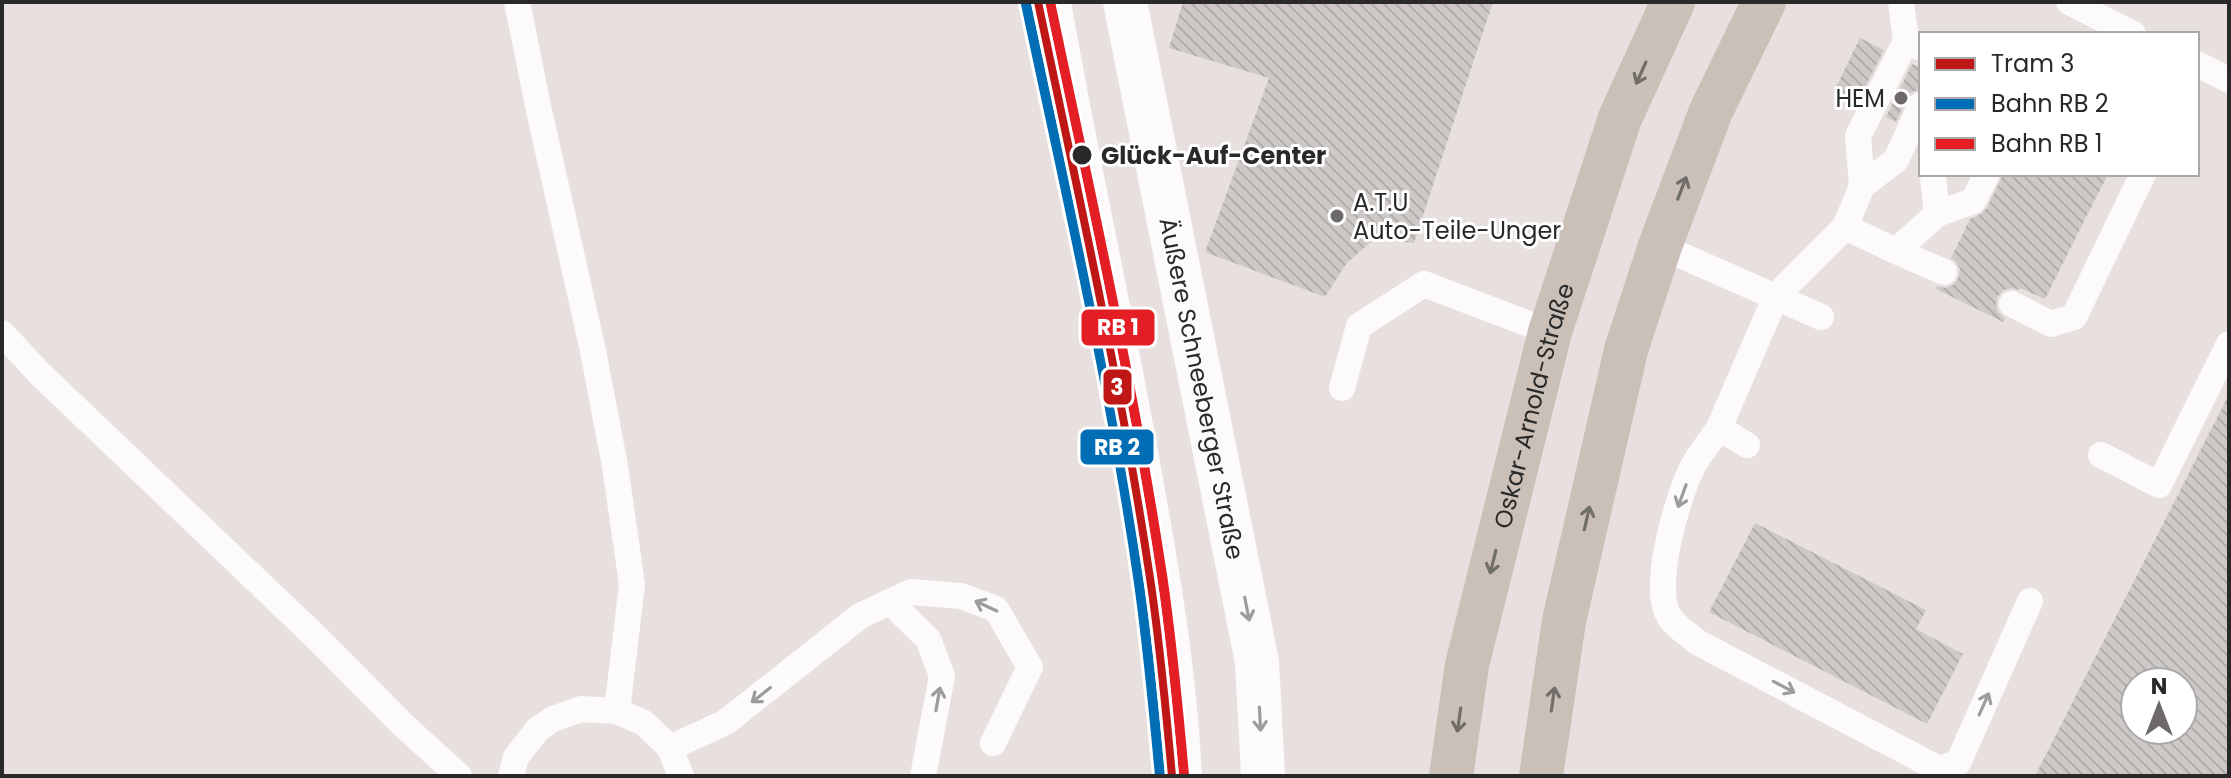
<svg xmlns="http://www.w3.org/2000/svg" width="2231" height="778" font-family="Poppins,sans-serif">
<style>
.building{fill:url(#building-back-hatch);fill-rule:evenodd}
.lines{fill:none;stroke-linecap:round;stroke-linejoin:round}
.lane{stroke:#fcfafa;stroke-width:26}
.street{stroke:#fcfafa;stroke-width:44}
.primary{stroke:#cac0b8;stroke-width:44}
.rail-1-casing{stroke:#fff;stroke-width:16}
.rail-2-casing{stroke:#fff;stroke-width:16}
.rail-1{stroke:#006db5;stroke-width:10}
.rail-2{stroke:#e31e25;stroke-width:10}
.tram-1-casing{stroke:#fff;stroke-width:14}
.tram-1{stroke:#be1716;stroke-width:8}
.oneway{stroke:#716d69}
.oneway2{stroke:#9d9c9c}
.poi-dot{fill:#6c6968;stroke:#fff;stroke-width:3}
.stop-dot{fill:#292929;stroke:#fff;stroke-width:3}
.labels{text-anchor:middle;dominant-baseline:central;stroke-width:6;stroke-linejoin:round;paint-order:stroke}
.poi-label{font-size:24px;fill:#292929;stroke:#fff;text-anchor:end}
.stop-label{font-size:24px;font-weight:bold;fill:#292929;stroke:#fff;text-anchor:start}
.street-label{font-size:24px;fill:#292929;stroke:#fff}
.line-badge{stroke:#fff;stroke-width:3}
.badge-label{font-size:22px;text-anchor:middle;font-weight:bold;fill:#fff}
</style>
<defs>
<pattern id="building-back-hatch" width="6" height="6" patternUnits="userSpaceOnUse" patternTransform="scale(2)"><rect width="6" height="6" fill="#cec9c7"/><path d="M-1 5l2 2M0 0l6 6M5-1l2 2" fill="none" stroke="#b1adab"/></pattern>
</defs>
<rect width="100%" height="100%" fill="#e8e0de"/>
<g class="building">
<polygon points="1183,2 1493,2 1414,243 1374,239 1346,264 1325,297 1205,252 1269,78 1169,48"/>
<polygon points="1860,38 1884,50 1857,103 1834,91"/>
<polygon points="1912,64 1921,68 1921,89 1912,92 1907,98 1896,122 1886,117"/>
<polygon points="2003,174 2108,174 2045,299 2020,288 2019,290 2012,288 2004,290 1998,296 1996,304 1998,312 2005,318 2003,322 1936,289 1937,286 1945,288 1953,285 1958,279 1960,269 1956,262 1951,258 1970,219 1979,215 1987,208"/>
<path d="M 2229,394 L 2229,776 L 2035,776 ZM 2135,682 L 2183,682 L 2183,730 L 2135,730 Z"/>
<polygon points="1755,523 1926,610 1916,629 1963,654 1927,724 1709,612"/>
</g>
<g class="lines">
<g class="lane">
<polyline points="517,2 538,106 593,351 615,466 632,584 617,711"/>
<path d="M 1058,2 C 1086,164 1123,324 1151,486 C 1169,584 1184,677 1189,776"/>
<polyline points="1901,2 1906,41 1921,48"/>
<polyline points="2069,2 2133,34"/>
<polyline points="2197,64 2229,80"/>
<polyline points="1862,186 1896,160 1921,105"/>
<polyline points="1937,214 1973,201 1987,174"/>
<polyline points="1845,227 1896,251 1937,214 1933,178 1934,174"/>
<polyline points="1660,246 1821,317"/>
<polyline points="1896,251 1944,272"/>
<polyline points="2012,304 2051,324 2074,317 2143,174"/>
<polyline points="2,333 39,373 317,638 401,723 459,776"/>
<polyline points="1342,388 1359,326 1424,284 1550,332"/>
<path d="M 1719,428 C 1710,442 1698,455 1691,470 C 1677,500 1651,587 1669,616 C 1674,626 1689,634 1697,642 L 1939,769 L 1958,763 L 2030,601"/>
<polyline points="1747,445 1719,428 1776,296 1845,227 1862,186 1858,136 1906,41"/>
<polyline points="2101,455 2159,485 2229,344"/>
<polyline points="890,602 928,639 942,676 923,776"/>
<polyline points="670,748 726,722 860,616 911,592 961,596 996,609 1030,667 993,743"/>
<polyline points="511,776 516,757 538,729 553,719 581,709 617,711 644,723 670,748 681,776"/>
</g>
<path class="street" id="s1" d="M 1125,2 L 1257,662 L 1263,776"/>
<g class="primary">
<path id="s2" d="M 1451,776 L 1467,665 L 1550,332 L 1620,118 L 1673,2"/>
<polyline points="1541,776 1564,621 1626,350 1660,246 1711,111 1764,2"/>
</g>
<defs>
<path id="rail-1" d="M 1026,4 C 1067,197 1111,388 1139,583 C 1148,647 1154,711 1160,776"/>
<path id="rail-2" d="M 1050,2 C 1090,193 1133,383 1162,575 C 1172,642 1178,708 1184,775"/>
</defs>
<use href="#rail-1" class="rail-1-casing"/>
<use href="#rail-2" class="rail-2-casing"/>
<use href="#rail-1" class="rail-1"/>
<use href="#rail-2" class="rail-2"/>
<defs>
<path id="tram-1" d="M 1038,2 C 1078,193 1121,384 1150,578 C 1160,643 1166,710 1172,776"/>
</defs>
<use href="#tram-1" class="tram-1-casing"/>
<use href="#tram-1" class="tram-1"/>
</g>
<defs><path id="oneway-shaft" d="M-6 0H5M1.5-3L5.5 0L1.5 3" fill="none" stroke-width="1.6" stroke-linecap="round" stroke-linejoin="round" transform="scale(2)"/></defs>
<g class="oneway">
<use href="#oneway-shaft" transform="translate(1641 73) rotate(114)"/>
<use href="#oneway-shaft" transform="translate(1682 188) rotate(-69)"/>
<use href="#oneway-shaft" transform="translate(1587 518) rotate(-77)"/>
<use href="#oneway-shaft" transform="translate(1493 562) rotate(104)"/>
<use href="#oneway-shaft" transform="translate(1553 699) rotate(-82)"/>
<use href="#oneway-shaft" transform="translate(1459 720) rotate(98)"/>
</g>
<g class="oneway2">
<use href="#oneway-shaft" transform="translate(1682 496) rotate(110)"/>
<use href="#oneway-shaft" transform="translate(986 606) rotate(-155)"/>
<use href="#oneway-shaft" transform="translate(1247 609) rotate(79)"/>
<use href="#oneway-shaft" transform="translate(1784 687) rotate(28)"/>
<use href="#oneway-shaft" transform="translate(761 695) rotate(142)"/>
<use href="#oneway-shaft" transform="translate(938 699) rotate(-80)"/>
<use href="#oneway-shaft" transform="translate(1984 704) rotate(-66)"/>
<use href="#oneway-shaft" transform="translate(1260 719) rotate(87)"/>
</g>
<g class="poi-dot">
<circle cx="1901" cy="98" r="8"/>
<circle cx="1337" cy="216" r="8"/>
</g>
<circle class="stop-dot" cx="1082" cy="155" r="11"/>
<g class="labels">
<g class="poi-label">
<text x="1885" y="98">HEM</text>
<text x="1353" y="202" text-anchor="start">A.T.U<tspan x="1353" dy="28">Auto-Teile-Unger</tspan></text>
</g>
<g class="stop-label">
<text x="1101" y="155">Glück-Auf-Center</text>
</g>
<g class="street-label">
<text stroke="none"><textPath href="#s1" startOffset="394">Äußere Schneeberger Straße</textPath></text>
<text stroke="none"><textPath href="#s2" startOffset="380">Oskar-Arnold-Straße</textPath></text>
</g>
</g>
<g class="line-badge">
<rect x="1080" y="308" width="76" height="39" rx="8" fill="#e31e25"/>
<rect x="1102" y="368" width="31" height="38" rx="8" fill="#be1716"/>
<rect x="1079" y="428" width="76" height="38" rx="8" fill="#006db5"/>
</g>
<g class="badge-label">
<text x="1118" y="335">RB 1</text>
<text x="1117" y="395">3</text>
<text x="1117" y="455">RB 2</text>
</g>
<rect width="2231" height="778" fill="none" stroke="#292929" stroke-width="8"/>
<rect x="1919" y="32" width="280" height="144" fill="#ffffff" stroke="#a9a9a9" stroke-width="2"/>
<rect x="1935" y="58" width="40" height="12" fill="#be1716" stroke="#a9a9a9" stroke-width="2"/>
<text x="1991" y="72" font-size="24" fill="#292929">Tram 3</text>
<rect x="1935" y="98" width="40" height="12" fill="#006db5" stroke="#a9a9a9" stroke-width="2"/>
<text x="1991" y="112" font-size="24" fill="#292929">Bahn RB 2</text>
<rect x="1935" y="138" width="40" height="12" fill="#e31e25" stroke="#a9a9a9" stroke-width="2"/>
<text x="1991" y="152" font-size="24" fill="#292929">Bahn RB 1</text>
<g transform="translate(2159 706)"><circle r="38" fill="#ffffff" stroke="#a9a9a9" stroke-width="2"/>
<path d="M0-6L14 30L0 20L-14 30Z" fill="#6c6968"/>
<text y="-12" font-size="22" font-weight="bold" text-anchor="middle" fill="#292929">N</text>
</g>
</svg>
